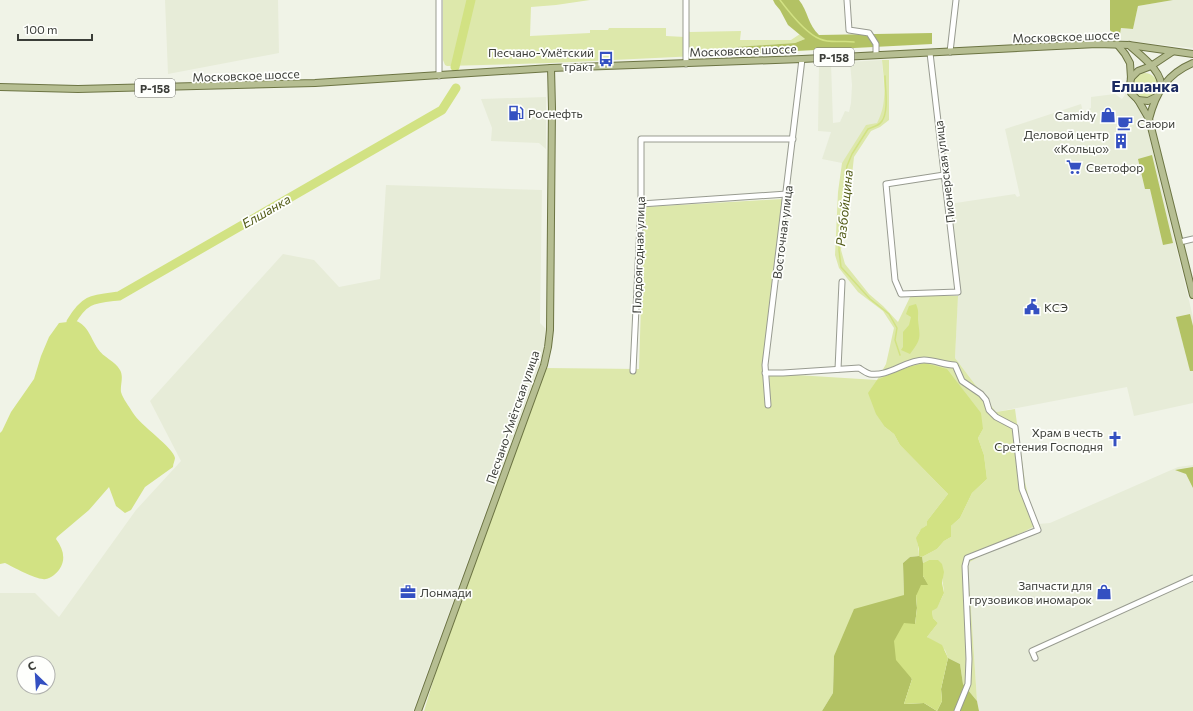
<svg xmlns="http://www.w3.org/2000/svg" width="1193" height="711" font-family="Commissioner,sans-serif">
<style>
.built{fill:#e7ecd8;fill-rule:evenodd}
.green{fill:#dde8ab}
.forest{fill:#b3c264}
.water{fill:#d2e283}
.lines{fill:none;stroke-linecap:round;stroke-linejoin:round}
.stream{stroke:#d2e283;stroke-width:1.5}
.river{stroke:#d2e283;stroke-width:9}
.minor-casing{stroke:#989b90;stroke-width:7}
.major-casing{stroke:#6c7443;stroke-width:8}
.minor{stroke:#fff;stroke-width:5}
.major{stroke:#b6be92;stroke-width:6}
.labels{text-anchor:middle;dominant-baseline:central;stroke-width:3.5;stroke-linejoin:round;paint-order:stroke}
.shield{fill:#fefffc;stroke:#767773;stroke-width:1}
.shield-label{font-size:11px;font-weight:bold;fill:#3b3d38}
.street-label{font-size:12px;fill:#3b3d38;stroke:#fefffc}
.poi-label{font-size:12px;fill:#3b3d38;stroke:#fefffc;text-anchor:end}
.water-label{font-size:13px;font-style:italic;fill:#515a16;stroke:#fefffc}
.district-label{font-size:16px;font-weight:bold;fill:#1b2a61;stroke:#fefffc}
</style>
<rect width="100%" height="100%" fill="#f0f3e7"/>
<g class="built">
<polygon points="165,0 278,0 279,53 168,74"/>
<polygon points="1173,0 1193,0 1193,48 1119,40 1121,28 1133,29 1138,6"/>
<polygon points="882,60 885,99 881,116 877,123 850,152 842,163 822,159 831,132 818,131 819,64 831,63 833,123 840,122 845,111 849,112 851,103 852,85 850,62"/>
<polygon points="1126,93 1139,109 1146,124 1193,317 1193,403 1134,416 1127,387 996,412 955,358 958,292 949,204 1015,194 1017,197 1020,196 1005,129 1081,104 1083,112 1091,108 1091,97 1115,94 1122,99"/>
<polygon points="546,97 546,149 539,143 491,141 492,128 481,99"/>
<path d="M 386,185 L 542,190 L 540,323 L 546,329 L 544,347 L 541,360 L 413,711 L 0,711 L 0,593 L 35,593 L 59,617 L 136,510 L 181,461 L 150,401 L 283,254 L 314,260 L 339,287 L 380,279 ZM 24,663 L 48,663 L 48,687 L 24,687 Z"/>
<polygon points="1193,465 1193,711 979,711 977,701 968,563 1038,524 1050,523 1178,467"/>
</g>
<g class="green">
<polygon points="443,0 590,0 556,5 531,7 530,36 590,33 590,30 608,30 609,28 666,28 666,36 685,37 685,29 690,32 741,31 740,40 791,40 800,34 805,39 795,43 736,47 734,50 738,54 551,63 447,66 445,65 443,60"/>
<path d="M 882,60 L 889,60 L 889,120 L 880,127 L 871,131 L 854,157 L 850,193 L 843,223 L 841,250 L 845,264 L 869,294 L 883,306 L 898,322 L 911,295 L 958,296 L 955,358 L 996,412 L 1015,409 L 1025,482 L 1029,499 L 1038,524 L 968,563 L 977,701 L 963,684 L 960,664 L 948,658 L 945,650 L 927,637 L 938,623 L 933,618 L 932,611 C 936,608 943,598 944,592 C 944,587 942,584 943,579 L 929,560 L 923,563 L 922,557 L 937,549 L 944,541 L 951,537 L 951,526 L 960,518 L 972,493 L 987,479 L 984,455 L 978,438 L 983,429 L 885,427 L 894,434 L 900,445 L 948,494 L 927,521 L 927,525 C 912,534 919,542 919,556 L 910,557 L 903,563 L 904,595 L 834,656 L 833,693 L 822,711 L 424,711 L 443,649 L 546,368 L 639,369 L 644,207 L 782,199 L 764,373 L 877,380 L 886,364 L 894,328 L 883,311 L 858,292 L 839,268 L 835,255 L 838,192 L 842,163 L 866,125 L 877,123 C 888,103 884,81 882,60 Z"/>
<circle cx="1145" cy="85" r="12"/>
</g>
<g class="forest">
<path d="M 773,0 L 799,0 C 808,11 808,25 819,35 L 932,33 L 932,44 L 738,54 L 734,50 L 736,47 L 795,43 L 805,39 L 788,25 L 780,10 L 775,4 Z"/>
<polygon points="1110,0 1173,0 1138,6 1133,29 1121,28 1119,40 1116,39 1110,30"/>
<polygon points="1152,155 1173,243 1163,245 1150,189 1145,189 1138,159"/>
<polygon points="1190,314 1193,326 1193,371 1190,371 1176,317"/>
<polygon points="1193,467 1193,488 1186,474 1175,470"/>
<polygon points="919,556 922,557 923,563 923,576 929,585 916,596 917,608 909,674 912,679 904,704 924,703 937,711 942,701 941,689 948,658 960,664 963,684 977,701 979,711 822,711 833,693 834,656 854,609 904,595 903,563 910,557"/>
</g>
<g class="water">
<path d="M 916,304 C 919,311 918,313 918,320 C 920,338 922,338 910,354 L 901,350 L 903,347 L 903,332 L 909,325 L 911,317 L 906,314 L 909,306 Z"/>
<path d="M 76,321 C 88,325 91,339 98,349 C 103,357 115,361 120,370 C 124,377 120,385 121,392 C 123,399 129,406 133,413 C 140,425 174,448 175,458 C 175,460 173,464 173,467 L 145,487 L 131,510 L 125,513 L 116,506 L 109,487 L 89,510 L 57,537 L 56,539 C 65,551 67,564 54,575 C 51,577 47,580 43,579 C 35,579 13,567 5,563 L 0,564 L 0,433 L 2,431 L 11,412 L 34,379 L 41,356 L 49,337 L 59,323 Z"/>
<polygon points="925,363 947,369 981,413 983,429 978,438 984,455 987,479 972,493 960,518 951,526 951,537 944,541 937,549 922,557 919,556 919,549 916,538 921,529 927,525 927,521 948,494 900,445 894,434 885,427 876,414 868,393 877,380 904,368"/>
<polygon points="929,560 938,560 942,564 944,572 942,583 944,593 937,608 932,611 933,618 938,623 927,637 942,645 948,658 941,689 942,701 937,711 924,703 904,704 912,679 896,660 894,641 904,623 915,624 917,608 916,596 921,585 928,585 923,576 923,563"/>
</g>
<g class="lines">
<g class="stream">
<path d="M 780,0 C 789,12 807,34 820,39 C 831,44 843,40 854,42"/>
<path d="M 885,76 C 885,87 889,111 882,121 C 879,126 873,127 868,129 L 852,154 L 847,166 L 840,222 L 839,250 L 841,267 L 870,299 L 889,314 L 897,328 L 895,340 L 900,355"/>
</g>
<g class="river">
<polyline points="455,67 471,0"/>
<path d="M 71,322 C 85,298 93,299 119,296 L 442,110 L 456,88"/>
</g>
<defs>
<g id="minor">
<polyline points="439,0 439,76"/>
<polyline points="847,0 849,30 869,33 876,44 876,55"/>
<polyline points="950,52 956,0"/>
<polyline points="930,53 958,292 901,294 895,280 886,184 944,175"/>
<polyline points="686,64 686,0"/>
<polyline points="641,204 787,194"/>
<polyline points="1180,242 1193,239"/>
<polyline points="838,369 842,282"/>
<polyline points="633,371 641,204 641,139 793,139"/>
<path d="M 765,373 L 783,373 L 859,368 C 862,370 866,373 870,374 C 888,377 906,360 924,360 C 935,360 944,365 955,365 L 962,381 L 981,394 L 986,400 L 989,410 L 996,417 L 1015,427 L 1022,489 L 1038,530 L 967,558 L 965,566 L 969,659 L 968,684 L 957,711"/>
<polyline points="768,405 765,365 802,59"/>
<polyline points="1035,658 1032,651 1193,578"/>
</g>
<g id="major">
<polyline points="1117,44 1125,54 1130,63 1131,78 1130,85 1131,93 1138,100 1149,119 1193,295"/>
<path d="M 1129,45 C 1141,56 1164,72 1161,89"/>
<polyline points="1131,78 1138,71 1151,66 1172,52"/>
<polyline points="0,87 78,89 315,83 551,68 802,59 1097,44 1129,45 1193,54"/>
<polyline points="1138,100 1148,101 1156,97"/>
<path d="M 1149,119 C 1156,92 1167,74 1193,63"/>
<polyline points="418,711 544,365 548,347 550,330 552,108 551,68"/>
</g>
</defs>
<use href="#minor" class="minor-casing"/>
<use href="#major" class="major-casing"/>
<use href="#minor" class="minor"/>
<use href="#major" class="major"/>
</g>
<defs>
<symbol id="bus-bare" viewBox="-9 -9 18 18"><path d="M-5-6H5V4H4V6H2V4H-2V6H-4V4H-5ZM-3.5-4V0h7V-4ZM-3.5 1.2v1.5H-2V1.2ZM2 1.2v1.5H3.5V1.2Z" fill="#3450c1" stroke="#fefffc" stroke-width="2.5" paint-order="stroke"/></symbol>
<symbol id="fuel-bare" viewBox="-9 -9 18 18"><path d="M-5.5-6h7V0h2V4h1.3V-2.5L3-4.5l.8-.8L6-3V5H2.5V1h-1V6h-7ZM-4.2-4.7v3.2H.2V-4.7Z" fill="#3450c1" stroke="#fefffc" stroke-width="2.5" paint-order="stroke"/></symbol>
<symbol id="shop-bare" viewBox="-9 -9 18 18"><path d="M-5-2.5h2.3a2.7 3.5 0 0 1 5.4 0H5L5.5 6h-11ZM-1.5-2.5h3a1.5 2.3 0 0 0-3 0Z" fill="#3450c1" stroke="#fefffc" stroke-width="2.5" paint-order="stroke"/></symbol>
<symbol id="cafe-bare" viewBox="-9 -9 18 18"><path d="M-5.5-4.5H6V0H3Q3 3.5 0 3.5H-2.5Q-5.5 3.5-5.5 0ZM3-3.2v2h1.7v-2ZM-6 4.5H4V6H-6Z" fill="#3450c1" stroke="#fefffc" stroke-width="2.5" paint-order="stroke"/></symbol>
<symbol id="building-bare" viewBox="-9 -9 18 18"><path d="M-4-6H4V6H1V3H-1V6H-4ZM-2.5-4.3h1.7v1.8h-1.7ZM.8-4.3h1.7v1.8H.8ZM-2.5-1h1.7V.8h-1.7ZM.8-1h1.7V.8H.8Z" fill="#3450c1" stroke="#fefffc" stroke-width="2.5" paint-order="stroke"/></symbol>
<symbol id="supermarket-bare" viewBox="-9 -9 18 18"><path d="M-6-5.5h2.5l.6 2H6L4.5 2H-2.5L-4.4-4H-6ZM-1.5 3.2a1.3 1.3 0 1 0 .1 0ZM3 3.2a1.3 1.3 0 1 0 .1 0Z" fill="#3450c1" stroke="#fefffc" stroke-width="2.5" paint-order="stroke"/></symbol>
<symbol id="civic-bare" viewBox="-9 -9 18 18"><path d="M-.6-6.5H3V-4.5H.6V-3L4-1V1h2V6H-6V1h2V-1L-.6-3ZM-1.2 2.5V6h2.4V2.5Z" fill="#3450c1" stroke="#fefffc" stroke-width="2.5" paint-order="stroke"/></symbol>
<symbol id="church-bare" viewBox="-9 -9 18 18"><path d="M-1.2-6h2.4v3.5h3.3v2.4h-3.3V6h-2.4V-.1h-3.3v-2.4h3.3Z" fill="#3450c1" stroke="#fefffc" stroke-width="2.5" paint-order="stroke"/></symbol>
<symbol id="office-bare" viewBox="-9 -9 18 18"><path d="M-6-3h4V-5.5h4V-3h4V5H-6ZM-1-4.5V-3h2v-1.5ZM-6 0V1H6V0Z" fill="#3450c1" stroke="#fefffc" stroke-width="2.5" paint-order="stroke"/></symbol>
</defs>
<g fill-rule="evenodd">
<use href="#bus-bare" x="595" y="48" width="22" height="22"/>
<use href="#fuel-bare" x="505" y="102" width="22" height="22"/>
<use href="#shop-bare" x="1097" y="104" width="22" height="22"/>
<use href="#cafe-bare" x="1114" y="112" width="22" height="22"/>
<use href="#building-bare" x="1110" y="130" width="22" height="22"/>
<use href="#supermarket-bare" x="1063" y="156" width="22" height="22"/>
<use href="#civic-bare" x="1021" y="296" width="22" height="22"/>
<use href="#church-bare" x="1104" y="428" width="22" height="22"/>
<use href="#office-bare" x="397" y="581" width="22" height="22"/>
<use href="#shop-bare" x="1093" y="581" width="22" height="22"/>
</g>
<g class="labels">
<g class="shield">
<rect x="814" y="48" width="40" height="18" rx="3"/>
<rect x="135" y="79" width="40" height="18" rx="3"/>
</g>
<g class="shield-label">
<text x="834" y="57">Р-158</text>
<text x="155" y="88">Р-158</text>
</g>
<g class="street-label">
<text transform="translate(1066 36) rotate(-2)">Московское шоссе</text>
<text transform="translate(743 50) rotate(-2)">Московское шоссе</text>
<text transform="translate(246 75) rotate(-2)">Московское шоссе</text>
<text transform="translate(944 172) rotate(-97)">Пионерская улица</text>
<text transform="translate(782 232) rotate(-83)">Восточная улица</text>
<text transform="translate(638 255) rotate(-88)">Плодоягодная улица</text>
<text transform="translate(512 417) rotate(-71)">Песчано-Умётская улица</text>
</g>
<g class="poi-label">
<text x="594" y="52">Песчано-Умётский<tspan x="594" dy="14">тракт</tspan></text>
<text x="528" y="113" text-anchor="start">Роснефть</text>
<text x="1096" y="115">Camidy</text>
<text x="1137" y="123" text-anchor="start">Саюри</text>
<text x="1109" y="134">Деловой центр<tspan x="1109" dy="14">«Кольцо»</tspan></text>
<text x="1086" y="167" text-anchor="start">Светофор</text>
<text x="1044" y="307" text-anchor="start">КСЭ</text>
<text x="1103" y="432">Храм в честь<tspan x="1103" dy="14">Сретения Господня</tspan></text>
<text x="1092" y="585">Запчасти для<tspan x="1092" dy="14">грузовиков иномарок</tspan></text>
<text x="420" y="592" text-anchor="start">Лонмади</text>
</g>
<g class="water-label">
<text transform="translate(844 208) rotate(-84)">Разбойщина</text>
<text transform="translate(266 211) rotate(-30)">Елшанка</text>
</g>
<g class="district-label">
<text x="1145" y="85">Елшанка</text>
</g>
</g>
<g transform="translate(36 675) rotate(335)"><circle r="19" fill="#fefffc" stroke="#b0b1ae"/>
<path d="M0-3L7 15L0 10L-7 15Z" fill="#3450c1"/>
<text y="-6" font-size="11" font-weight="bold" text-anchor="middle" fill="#3b3d38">С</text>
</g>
<path d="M18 34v6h74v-6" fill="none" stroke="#3b3d38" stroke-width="2"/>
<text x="24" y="34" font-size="12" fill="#3b3d38" stroke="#fefffc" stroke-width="3" paint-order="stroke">100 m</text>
</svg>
